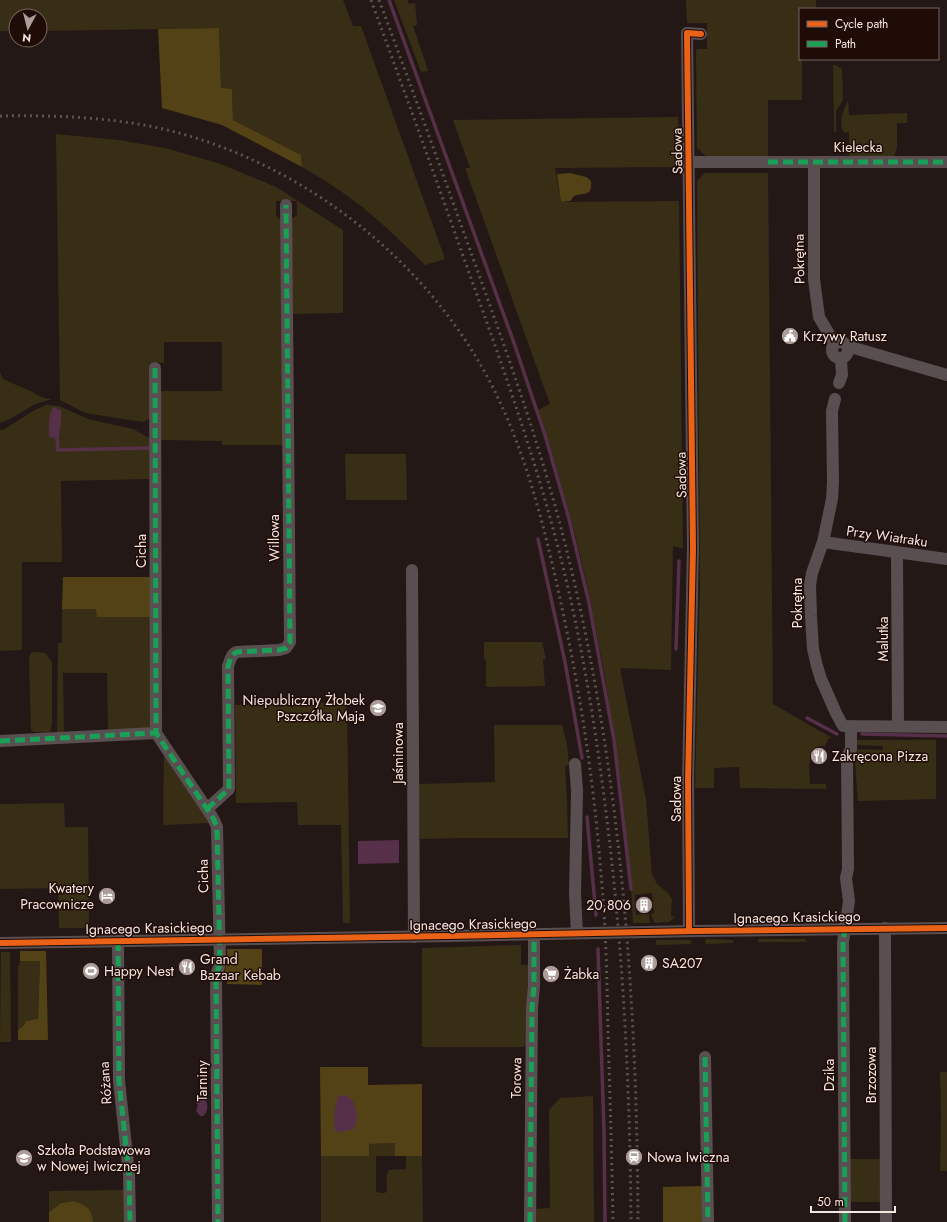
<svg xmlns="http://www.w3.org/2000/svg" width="947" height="1222" font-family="Jost,sans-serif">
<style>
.green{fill:#382e16}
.forest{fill:#534216}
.water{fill:#563048}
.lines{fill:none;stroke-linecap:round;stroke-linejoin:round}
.stream{stroke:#563048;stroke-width:3.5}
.minor{stroke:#594f51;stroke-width:12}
.rail{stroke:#5c5452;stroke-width:3;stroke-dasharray:2 4;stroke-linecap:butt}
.quiet{stroke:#1a9f57;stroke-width:5;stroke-dasharray:10 5;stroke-linecap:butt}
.cycleway-casing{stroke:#1f0c07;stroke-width:8}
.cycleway{stroke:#ea6118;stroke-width:6}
.labels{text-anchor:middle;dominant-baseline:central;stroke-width:3;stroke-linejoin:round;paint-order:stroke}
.street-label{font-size:14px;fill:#f5e5e1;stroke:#1f0c07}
.poi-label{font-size:14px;fill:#f5e5e1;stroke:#1f0c07;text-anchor:start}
</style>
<rect width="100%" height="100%" fill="#241816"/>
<g class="green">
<path d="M 0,0 L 343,0 L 353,26 L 361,26 L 445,259 L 425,265 C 399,239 372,213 342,192 C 329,183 316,175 302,167 L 301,155 L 233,120 L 232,89 L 221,89 L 219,28 L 40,31 L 40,16 L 16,16 L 16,31 L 0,31 Z"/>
<polygon points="394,0 407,0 409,4 415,3 417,25 413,26 428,71 421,72"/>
<polygon points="686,0 816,0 816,9 800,9 800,59 802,59 802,100 768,100 768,156 706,156 697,148 696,51 697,49 707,49 707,23 687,23"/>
<polygon points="833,65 836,65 842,69 843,100 836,111 836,132 834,132"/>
<path d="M 848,101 L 849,115 L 907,113 L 907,123 L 897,123 L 897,148 L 894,156 L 849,156 L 849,132 L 844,133 C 838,122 843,110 848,101 Z"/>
<polygon points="678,117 679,167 555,168 561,202 679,201 683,548 673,546 671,670 620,668 646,800 652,874 657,884 668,893 672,899 671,916 675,917 669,922 654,923 651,914 654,913 652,893 635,895 636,915 649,914 650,923 633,923 631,885 621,784 605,677 588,589 575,534 545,429 538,410 550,404 465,168 470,168 453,120"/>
<polygon points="56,134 119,140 141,144 165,148 221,164 276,187 343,230 343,313 293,314 291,219 297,215 297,201 276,201 276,216 281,220 284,445 222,445 222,441 161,440 161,391 222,391 222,342 164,342 164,363 152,362 152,368 150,374 149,419 143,422 85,413 60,400"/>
<polygon points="705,173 768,173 773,704 832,738 828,739 825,746 817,746 817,751 815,751 815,754 810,754 810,764 809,764 810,784 826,784 826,789 740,788 739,767 714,768 714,788 695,788 700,581 697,181"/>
<path d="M 0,372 L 2,378 C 10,383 17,385 26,389 C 37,393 38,398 52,399 L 35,404 L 10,419 L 0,423 Z"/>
<polygon points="46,405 59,406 88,419 133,429 149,438 149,479 61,481 62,562 22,562 22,650 0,651 0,430 5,429 33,411"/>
<polygon points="345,454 406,454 407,500 346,500"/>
<polygon points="62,609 97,609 97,617 151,617 152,729 108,732 107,673 63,673 64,734 57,733 58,643 62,643"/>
<polygon points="484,642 542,642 546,659 543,659 545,686 486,687 486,660 484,659"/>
<polygon points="35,652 45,653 52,662 52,724 50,733 34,732 31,730 29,659 31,653"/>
<polygon points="347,702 350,923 343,923 341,825 298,825 297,802 236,803 235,705"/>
<polygon points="494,725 562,725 567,745 569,765 565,766 567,802 568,838 459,838 420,839 419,784 495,782"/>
<polygon points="855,740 936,740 936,799 858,801 854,749 883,750 883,746 854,745"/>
<polygon points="166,754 210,823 163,825 164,755"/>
<polygon points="64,803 65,827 88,827 89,928 59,928 58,888 0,889 0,804"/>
<polygon points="706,939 732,940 733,940 733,943 705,944"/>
<polygon points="759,939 805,939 807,942 758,942"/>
<polygon points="656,940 689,940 692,941 691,944 656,945"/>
<polygon points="521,945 521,965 529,965 529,1039 524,1047 422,1047 422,948"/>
<polygon points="1,952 10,952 11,1042 0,1042"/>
<polygon points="20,961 40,961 38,1020 29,1020 18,1030 18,966 19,966"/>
<polygon points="940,1072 947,1072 947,1171 940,1171 941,1116"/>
<polygon points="593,1096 594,1222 534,1222 534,1209 550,1208 549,1110 560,1098"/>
<path d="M 395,1143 L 395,1156 L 376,1156 L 376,1192 L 383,1193 L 387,1192 C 387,1185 385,1176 389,1170 L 406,1169 L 406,1156 L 422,1156 L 423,1222 L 321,1222 L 321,1156 L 369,1156 L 369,1144 Z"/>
<polygon points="847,1159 880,1159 880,1202 848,1202"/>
<polygon points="124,1190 125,1222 93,1222 91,1213 85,1206 74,1201 61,1203 49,1212 49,1191"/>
</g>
<g class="forest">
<polygon points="219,28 221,88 232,89 233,120 301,155 302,167 222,125 162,108 158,29"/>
<path d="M 570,173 L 586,177 L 591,181 C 592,197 586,192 574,196 L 570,201 L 561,202 L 557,174 Z"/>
<polygon points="63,577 151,577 151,617 97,617 96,609 62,609"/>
<polygon points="227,949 262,949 262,985 227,984 227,974 224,973 227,963"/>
<polygon points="20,951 46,951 48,1040 18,1040 18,1030 24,1025 26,1021 38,1019 40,961 20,961"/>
<polygon points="320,1067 368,1067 368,1085 422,1084 422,1156 395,1156 395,1143 369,1144 369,1156 321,1156"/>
<polygon points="702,1186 702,1222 663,1222 663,1187"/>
<path d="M 74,1201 C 87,1206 91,1208 93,1222 L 49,1222 L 49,1212 L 61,1203 Z"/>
</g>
<g class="water">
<path d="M 53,407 L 61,410 L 61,422 L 59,437 L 54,438 L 49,437 C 49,426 48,417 53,407 Z"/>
<polygon points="399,840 399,863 358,864 358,841"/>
<path d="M 339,1095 L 347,1096 L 354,1102 L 357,1117 L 354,1129 L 341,1132 L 335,1131 C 333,1118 334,1107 339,1095 Z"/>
<path d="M 201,1096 L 206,1100 C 208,1106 208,1112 203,1116 L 200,1116 L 196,1111 L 198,1105 L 196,1103 L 196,1098 Z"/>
</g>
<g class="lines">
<g class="stream">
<polyline points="389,0 513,340 545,435 569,519 589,603 614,740 631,889"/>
<polyline points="57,438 58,450 148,448"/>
<polyline points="538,539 565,662 582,758"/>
<polyline points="676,649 679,561"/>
<polyline points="807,718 837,734"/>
<polyline points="862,734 947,736"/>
<polyline points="587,817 596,915"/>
<polyline points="598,949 604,1131 605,1222"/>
</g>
<g class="minor">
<polyline points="689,162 947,162"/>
<polyline points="814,168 814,279 819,317 835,344"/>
<circle cx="840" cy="350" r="8"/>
<polyline points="847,346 947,375"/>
<polyline points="155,368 156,733 213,818 217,827 220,964 216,975 218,1222"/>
<polyline points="839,383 842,375 841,359"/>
<polyline points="835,399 832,411 833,482 832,499 823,542 812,573 810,585 811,616 813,649 817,666 821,679 836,713 843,726 947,727"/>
<polyline points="823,542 947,559"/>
<polyline points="897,553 898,726"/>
<polyline points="412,570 414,937"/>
<polyline points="0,741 156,733"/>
<polyline points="575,764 577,791 575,894 577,933"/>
<path d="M 207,809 L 229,789 L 228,666 C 230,661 231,654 237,652 L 279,650 L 286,648 L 290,642 L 286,205"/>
<polyline points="885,928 886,1222"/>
<polyline points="689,931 688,781 693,548 687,33 701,34"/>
<polyline points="118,941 119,1081 129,1174 130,1222"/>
<polyline points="0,943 448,936 695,931 947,928"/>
<polyline points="705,1057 708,1222"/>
<polyline points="530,1222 532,1008 534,986 534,934"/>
<polyline points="845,1222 843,942 849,901 846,878 848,869 847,757 851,749 851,726"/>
</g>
<g class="rail">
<path d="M 371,0 C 402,85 433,170 463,256 C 498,353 533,450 559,551 C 581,636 595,724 606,812 C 623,948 630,1085 631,1222"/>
<path d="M 379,0 C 410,83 440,166 470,250 C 500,333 530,416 554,502 C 618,733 637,982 638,1222"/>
<path d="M 0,116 C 53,115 107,117 159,128 C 304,161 436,265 499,400 C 530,466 547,538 562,608 C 581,696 594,784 601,874 C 606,927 607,980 608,1033 C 610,1096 612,1159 613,1222"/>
</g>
<g class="quiet">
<polyline points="768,162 947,162"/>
<polyline points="155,368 156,733 213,818 217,827 220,964 216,975 218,1222"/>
<polyline points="0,741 156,733"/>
<path d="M 207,809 L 229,789 L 228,666 C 230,661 231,654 237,652 L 279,650 L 286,648 L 290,642 L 286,205"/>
<polyline points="118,941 119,1081 129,1174 130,1222"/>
<polyline points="705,1057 708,1222"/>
<polyline points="530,1222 532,1008 534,986 534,934"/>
<polyline points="845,1222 843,942 845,929"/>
</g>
<defs>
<g id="cycleway">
<polyline points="689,931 688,781 693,548 687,33 701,34"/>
<polyline points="0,943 448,936 695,931 947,928"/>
</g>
</defs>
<use href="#cycleway" class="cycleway-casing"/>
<use href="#cycleway" class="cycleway"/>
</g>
<defs>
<symbol id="civic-disc" viewBox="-11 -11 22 22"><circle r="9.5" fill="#ac9d9a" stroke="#1f0c07"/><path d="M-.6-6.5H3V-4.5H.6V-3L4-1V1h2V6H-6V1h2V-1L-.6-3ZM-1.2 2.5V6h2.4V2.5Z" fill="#fff"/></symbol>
<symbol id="school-disc" viewBox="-11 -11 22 22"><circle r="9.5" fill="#ac9d9a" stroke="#1f0c07"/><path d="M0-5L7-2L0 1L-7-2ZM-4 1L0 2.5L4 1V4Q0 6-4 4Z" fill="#fff"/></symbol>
<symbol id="restaurant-disc" viewBox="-11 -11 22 22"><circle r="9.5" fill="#ac9d9a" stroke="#1f0c07"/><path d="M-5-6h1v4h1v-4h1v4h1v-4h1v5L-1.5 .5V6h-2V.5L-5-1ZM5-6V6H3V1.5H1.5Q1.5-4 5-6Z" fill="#fff"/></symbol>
<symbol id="hotel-disc" viewBox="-11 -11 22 22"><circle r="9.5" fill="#ac9d9a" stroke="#1f0c07"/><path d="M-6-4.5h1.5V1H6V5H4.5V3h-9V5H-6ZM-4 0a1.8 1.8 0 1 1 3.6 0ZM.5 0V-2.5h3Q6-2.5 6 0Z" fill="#fff"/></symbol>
<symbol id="building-disc" viewBox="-11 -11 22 22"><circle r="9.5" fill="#ac9d9a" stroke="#1f0c07"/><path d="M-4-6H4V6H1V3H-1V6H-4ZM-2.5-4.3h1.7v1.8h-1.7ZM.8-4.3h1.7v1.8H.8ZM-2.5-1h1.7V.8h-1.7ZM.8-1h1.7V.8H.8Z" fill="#fff"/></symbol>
<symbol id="stadium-disc" viewBox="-11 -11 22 22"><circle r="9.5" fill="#ac9d9a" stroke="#1f0c07"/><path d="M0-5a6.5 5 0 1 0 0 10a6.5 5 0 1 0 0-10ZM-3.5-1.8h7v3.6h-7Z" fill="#fff"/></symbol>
<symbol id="supermarket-disc" viewBox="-11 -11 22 22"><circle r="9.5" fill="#ac9d9a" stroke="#1f0c07"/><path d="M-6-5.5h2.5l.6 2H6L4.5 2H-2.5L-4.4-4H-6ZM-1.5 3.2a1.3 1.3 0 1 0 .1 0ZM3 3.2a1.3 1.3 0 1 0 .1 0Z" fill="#fff"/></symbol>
<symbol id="station-disc" viewBox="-11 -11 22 22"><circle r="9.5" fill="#ac9d9a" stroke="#1f0c07"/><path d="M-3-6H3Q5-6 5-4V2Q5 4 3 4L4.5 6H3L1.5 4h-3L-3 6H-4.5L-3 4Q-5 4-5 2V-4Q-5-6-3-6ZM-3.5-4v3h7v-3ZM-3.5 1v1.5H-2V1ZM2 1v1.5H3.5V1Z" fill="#fff"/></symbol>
</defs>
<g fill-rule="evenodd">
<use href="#civic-disc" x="780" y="326" width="20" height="20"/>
<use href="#school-disc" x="368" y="698" width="20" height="20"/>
<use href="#restaurant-disc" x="809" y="746" width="20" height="20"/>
<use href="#hotel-disc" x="97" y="886" width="20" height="20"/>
<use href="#building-disc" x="634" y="895" width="20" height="20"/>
<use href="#building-disc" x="639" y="953" width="20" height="20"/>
<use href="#restaurant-disc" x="177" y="957" width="20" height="20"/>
<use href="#stadium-disc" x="81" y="961" width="20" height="20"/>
<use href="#supermarket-disc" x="541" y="964" width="20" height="20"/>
<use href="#station-disc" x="624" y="1147" width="20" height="20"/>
<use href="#school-disc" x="14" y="1148" width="20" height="20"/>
</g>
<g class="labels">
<g class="street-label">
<text x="858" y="147">Kielecka</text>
<text transform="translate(677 151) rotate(-91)">Sadowa</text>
<text transform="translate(799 259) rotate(-91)">Pokrętna</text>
<text transform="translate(681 475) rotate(-91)">Sadowa</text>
<text transform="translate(887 536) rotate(8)">Przy Wiatraku</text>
<text transform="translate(274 538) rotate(-90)">Willowa</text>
<text transform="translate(141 551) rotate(-90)">Cicha</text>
<text transform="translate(797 603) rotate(-90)">Pokrętna</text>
<text transform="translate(883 639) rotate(-90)">Malutka</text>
<text transform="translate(398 753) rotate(-90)">Jaśminowa</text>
<text transform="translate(676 799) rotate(-90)">Sadowa</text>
<text transform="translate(203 876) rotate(-91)">Cicha</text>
<text transform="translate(797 917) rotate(-1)">Ignacego Krasickiego</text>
<text transform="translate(473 924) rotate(-1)">Ignacego Krasickiego</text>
<text transform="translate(149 928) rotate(-1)">Ignacego Krasickiego</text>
<text transform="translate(829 1075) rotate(-90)">Dzika</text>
<text transform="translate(871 1075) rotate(-90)">Brzozowa</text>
<text transform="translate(516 1078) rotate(-89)">Torowa</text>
<text transform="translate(202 1081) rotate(-90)">Tarniny</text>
<text transform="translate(105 1083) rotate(-94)">Różana</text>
</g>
<g class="poi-label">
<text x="803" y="336">Krzywy Ratusz</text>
<text x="365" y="700" text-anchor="end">Niepubliczny Żłobek<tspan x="365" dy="16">Pszczółka Maja</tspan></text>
<text x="832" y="756">Zakręcona Pizza</text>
<text x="94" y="888" text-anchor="end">Kwatery<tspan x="94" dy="16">Pracownicze</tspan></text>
<text x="631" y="905" text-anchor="end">20,806</text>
<text x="200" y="959">Grand<tspan x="200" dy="16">Bazaar Kebab</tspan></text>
<text x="662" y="963">SA207</text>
<text x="104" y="971">Happy Nest</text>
<text x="564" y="974">Żabka</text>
<text x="37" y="1150">Szkoła Podstawowa<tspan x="37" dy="16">w Nowej Iwicznej</tspan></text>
<text x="647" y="1157">Nowa Iwiczna</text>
</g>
</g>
<rect x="799" y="8" width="140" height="52" fill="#1f0c07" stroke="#75635e"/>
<rect x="807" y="21" width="20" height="6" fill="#ea6118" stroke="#75635e"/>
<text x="835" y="28" font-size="12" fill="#f5e5e1">Cycle path</text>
<rect x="807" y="41" width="20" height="6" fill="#1a9f57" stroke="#75635e"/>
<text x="835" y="48" font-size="12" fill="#f5e5e1">Path</text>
<g transform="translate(28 28) rotate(187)"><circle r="19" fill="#1f0c07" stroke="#75635e"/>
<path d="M0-3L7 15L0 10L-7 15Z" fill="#ac9d9a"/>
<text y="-6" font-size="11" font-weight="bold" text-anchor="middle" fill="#f5e5e1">N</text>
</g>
<path d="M811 1206v6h84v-6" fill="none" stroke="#f5e5e1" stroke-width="2"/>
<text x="817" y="1206" font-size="12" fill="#f5e5e1" stroke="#1f0c07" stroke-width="3" paint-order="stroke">50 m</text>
</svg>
